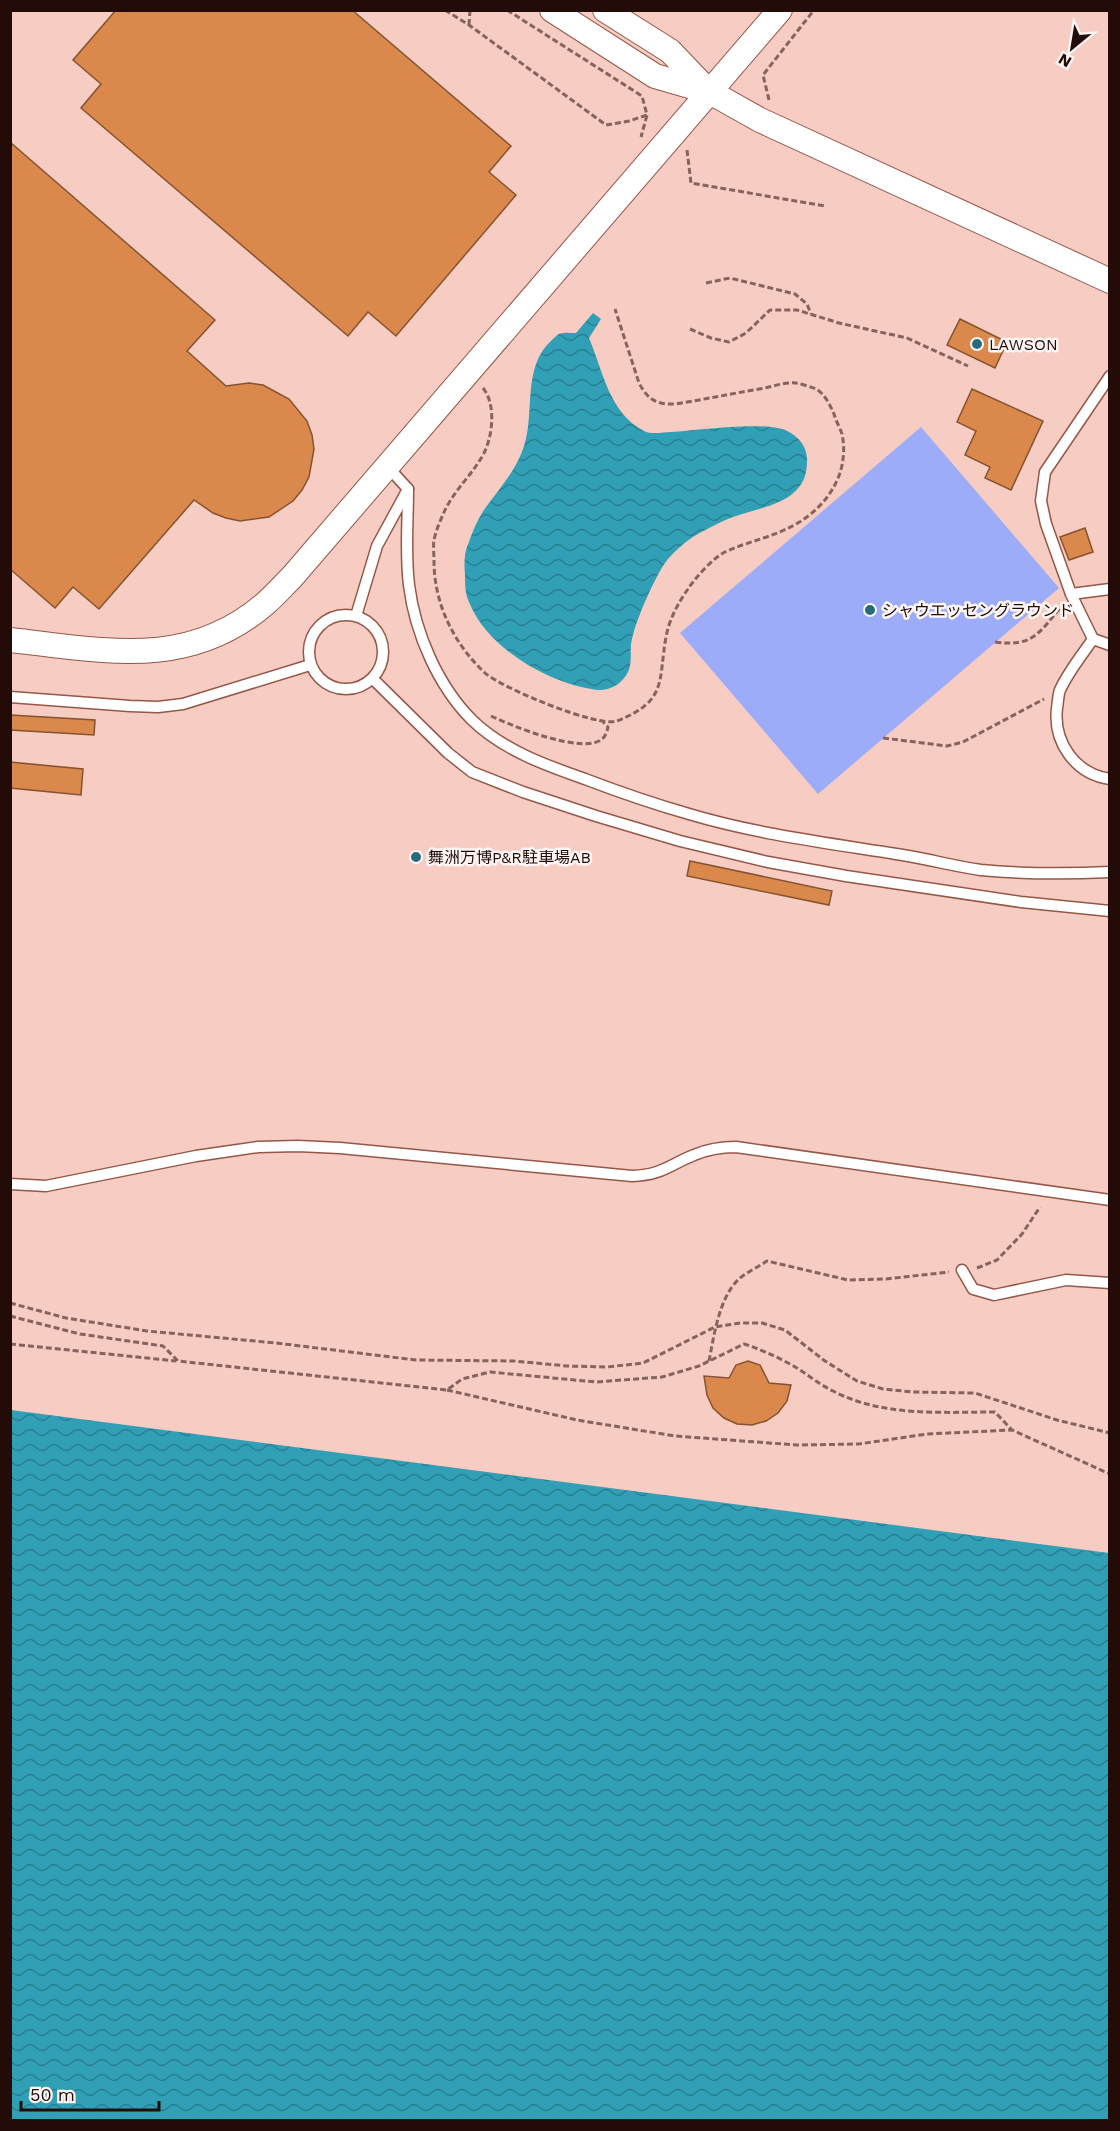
<svg xmlns="http://www.w3.org/2000/svg" width="1120" height="2131" font-family="'Work Sans','Noto Sans JP',sans-serif">
<style>
.garden{fill:#9cacf8}
.water{fill:url(#water-waves)}
.building{fill:#db884d;stroke:#85532f;stroke-width:1.5}
.lines{fill:none;stroke-linecap:round;stroke-linejoin:round}
.service-casing{stroke:#945748;stroke-width:13}
.tertiary-casing{stroke:#945748;stroke-width:26}
.path{stroke:#84645d;stroke-width:3;stroke-dasharray:6 3;stroke-linecap:butt}
.service{stroke:#fff;stroke-width:10}
.tertiary{stroke:#fff;stroke-width:24}
.poi-dot{fill:#266c7b;stroke:#fef7f5;stroke-width:2}
.labels{text-anchor:middle;dominant-baseline:central;stroke-width:5;stroke-linejoin:round;paint-order:stroke}
.poi-label{font-size:16px;fill:#230c07;stroke:#fef7f5;text-anchor:start}
</style>
<defs>
<pattern id="water-waves" width="16" height="10" patternUnits="userSpaceOnUse" patternTransform="scale(1.5)"><rect width="16" height="10" fill="#319fb6"/><path d="M0 5q4-4 8 0t8 0" fill="none" stroke="#298092"/></pattern>
</defs>
<rect width="100%" height="100%" fill="#f7ccc2"/>
<polygon class="garden" points="921,427 1059,588 818,794 680,633"/>
<g class="water">
<path d="M 593,313 L 601,319 L 589,338 C 603,371 609,413 644,431 C 652,435 663,432 671,432 C 700,430 756,422 782,429 C 797,434 808,446 807,462 C 807,501 767,506 739,515 C 725,519 711,527 698,534 C 688,539 672,553 665,563 C 654,579 636,620 632,639 C 629,650 633,661 628,672 C 622,684 610,691 597,690 C 549,684 487,648 469,602 C 465,594 465,583 465,575 C 464,564 464,552 469,542 C 473,530 479,517 486,507 C 500,488 517,469 524,446 C 535,414 522,367 551,341 C 552,340 558,334 559,334 C 564,332 571,333 576,333 Z"/>
<polygon points="11,1410 1109,1553 1109,2120 11,2120"/>
</g>
<g class="building">
<polygon points="116,10 352,10 511,146 489,172 516,195 396,336 368,312 348,336 81,108 101,84 73,60"/>
<polygon points="10,142 215,320 187,351 226,386 249,383 263,385 289,399 307,421 312,435 314,449 309,477 302,490 293,501 269,517 240,521 226,518 213,513 194,500 99,609 73,587 55,608 10,569"/>
<polygon points="960,319 1007,342 995,368 947,345"/>
<polygon points="972,389 1043,421 1011,490 985,478 990,467 965,455 976,431 957,422"/>
<polygon points="1085,528 1093,552 1069,560 1060,537"/>
<polygon points="10,715 95,720 94,735 10,730"/>
<polygon points="10,762 83,769 81,795 10,788"/>
<polygon points="690,861 832,891 829,905 687,876"/>
<polygon points="748,1361 760,1365 769,1383 791,1385 787,1401 778,1413 766,1421 752,1425 737,1424 724,1418 713,1408 707,1395 704,1376 729,1378 736,1365"/>
</g>
<g class="lines">
<defs>
<g id="service">
<path d="M 1110,376 L 1045,472 L 1041,501 L 1046,524 L 1071,594 L 1093,639 C 1082,655 1068,672 1060,690 C 1058,695 1058,703 1057,708 C 1053,742 1075,774 1110,779"/>
<path d="M 387,466 L 408,489 C 408,521 405,554 409,585 C 415,633 438,686 472,720 C 503,750 545,765 585,779 C 619,792 654,804 689,814 C 756,834 827,843 896,854 C 924,858 953,866 981,870 C 1022,874 1068,874 1110,872"/>
<polyline points="1071,594 1110,589"/>
<circle cx="346" cy="652" r="37"/>
<polyline points="356,616 377,546 408,489"/>
<polyline points="1093,639 1110,645"/>
<polyline points="373,679 448,753 472,772 523,792 596,816 680,841 768,862 846,876 1021,902 1110,911"/>
<polyline points="10,697 130,706 158,707 183,704 310,665"/>
<path d="M 10,1184 L 46,1186 L 196,1156 L 258,1147 L 298,1146 L 340,1148 L 632,1176 C 662,1175 669,1165 694,1155 C 708,1149 721,1147 736,1147 L 1110,1200"/>
<polyline points="962,1270 973,1289 994,1295 1066,1280 1110,1283"/>
</g>
<g id="tertiary">
<polyline points="552,10 655,76 710,92 760,120 1110,281"/>
<polyline points="605,10 670,51 709,92"/>
<path d="M 10,640 C 103,650 188,671 266,603 C 275,595 283,586 292,577 L 780,10"/>
</g>
</defs>
<use href="#service" class="service-casing"/>
<use href="#tertiary" class="tertiary-casing"/>
<g class="path">
<polyline points="445,10 469,25 606,125 629,121 647,115"/>
<polyline points="507,10 642,96 647,115 641,137"/>
<polyline points="469,25 470,10"/>
<polyline points="769,100 763,75 814,10"/>
<polyline points="687,150 691,183 825,206"/>
<polyline points="706,283 730,278 795,294 807,304 811,314"/>
<polyline points="690,329 711,338 729,342 746,333 770,310 797,310 839,323 907,338 968,366"/>
<path d="M 483,388 C 496,404 493,435 484,453 C 473,474 456,488 445,510 C 441,519 436,530 434,540 C 433,546 434,554 434,561 C 434,604 454,644 485,673 C 502,688 598,728 617,721 C 668,701 658,681 666,637 C 669,620 678,603 688,589 C 695,578 713,558 725,552 C 744,543 765,539 784,530 C 822,514 851,477 842,434 C 840,428 836,421 834,414 C 830,405 825,394 816,389 C 811,387 802,384 796,383 C 786,382 774,386 765,388 C 735,393 706,399 676,404 C 657,405 648,400 639,383 L 615,309"/>
<path d="M 995,642 C 1033,647 1038,634 1061,607"/>
<path d="M 491,716 C 512,726 583,755 602,739 C 606,736 607,731 608,727 L 603,722"/>
<polyline points="883,738 947,746 963,742 1044,699"/>
<polyline points="977,1268 997,1260 1022,1234 1040,1207"/>
<polyline points="10,1303 66,1318 147,1331 276,1343 416,1360 514,1361 567,1366 607,1367 643,1363 715,1327 740,1323 762,1323 785,1330 825,1361 857,1381 883,1389 913,1392 975,1393 1057,1420 1110,1433"/>
<path d="M 10,1316 L 80,1334 L 163,1346 L 178,1361 L 447,1390 L 462,1379 L 490,1372 L 596,1382 L 662,1377 L 699,1366 L 744,1344 C 760,1349 775,1356 790,1364 C 805,1372 818,1384 833,1391 C 883,1417 940,1412 995,1412 L 1012,1430 L 1110,1474"/>
<polyline points="10,1344 176,1361"/>
<path d="M 709,1361 C 714,1336 719,1297 739,1279 C 747,1272 758,1267 767,1261 L 848,1280 L 886,1279 L 949,1272"/>
<polyline points="447,1390 577,1420 675,1436 797,1445 859,1444 927,1434 1012,1430"/>
</g>
<use href="#service" class="service"/>
<use href="#tertiary" class="tertiary"/>
</g>
<g class="poi-dot">
<circle cx="977" cy="344" r="6"/>
<circle cx="870" cy="610" r="6"/>
<circle cx="416" cy="857" r="6"/>
</g>
<g class="labels">
<g class="poi-label">
<text x="989" y="344">LAWSON</text>
<text x="882" y="610">シャウエッセングラウンド</text>
<text x="428" y="857">舞洲万博P&amp;R駐車場AB</text>
</g>
</g>
<rect width="1120" height="2131" fill="none" stroke="#230c07" stroke-width="24"/>
<g transform="translate(1072 48) rotate(210)" stroke="#fef7f5" stroke-width="4.5" paint-order="stroke">
<path d="M0-4.5L10 22L0 15L-10 22Z" fill="#230c07"/>
<text y="-9" font-size="16" font-weight="bold" text-anchor="middle" fill="#230c07">N</text>
</g>
<path d="M21 2101v9h138v-9" fill="none" stroke="#230c07" stroke-width="3"/>
<text x="30" y="2101" font-size="18" fill="#230c07" stroke="#fef7f5" stroke-width="4.5" paint-order="stroke">50 m</text>
</svg>
